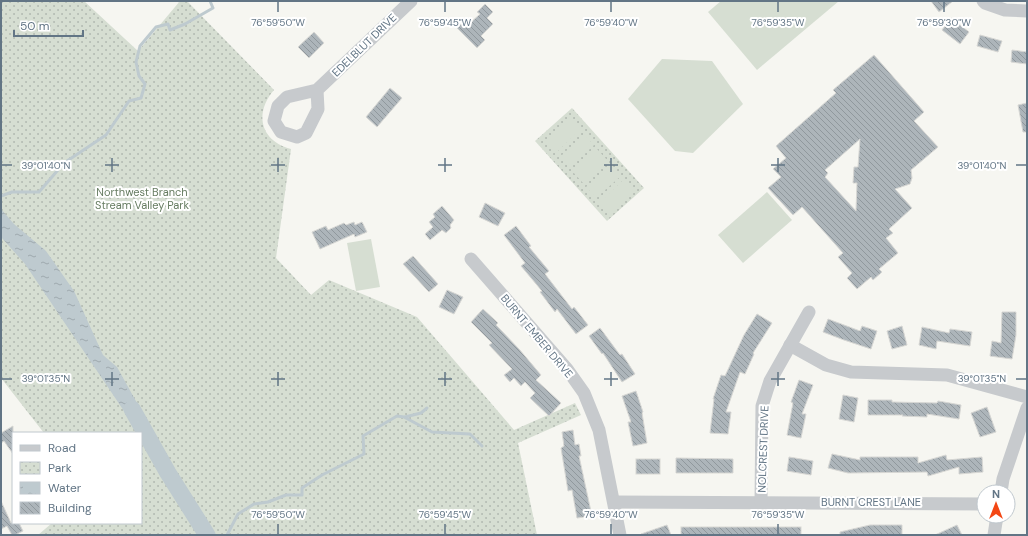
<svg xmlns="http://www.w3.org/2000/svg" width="1028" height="536" font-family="'DM Sans',sans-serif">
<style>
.park{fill:url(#park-dots)}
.garden{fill:#d6ded2}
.water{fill:url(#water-ripples)}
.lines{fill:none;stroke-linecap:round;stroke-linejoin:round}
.stream{stroke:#becacf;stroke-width:3}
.river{stroke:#becacf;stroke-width:17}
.building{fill:url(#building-back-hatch);stroke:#d7d7d4;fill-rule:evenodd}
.minor{stroke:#c7cacd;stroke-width:13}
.ticks{fill:none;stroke:#627585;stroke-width:1.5}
.labels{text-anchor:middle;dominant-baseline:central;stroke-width:4;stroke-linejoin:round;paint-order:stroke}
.street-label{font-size:11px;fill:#627585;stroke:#fff}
.park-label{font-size:11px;fill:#667c61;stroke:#fff}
.ticks-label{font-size:10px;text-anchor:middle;fill:#627585;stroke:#fff;stroke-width:4;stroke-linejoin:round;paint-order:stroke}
</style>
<defs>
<pattern id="park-dots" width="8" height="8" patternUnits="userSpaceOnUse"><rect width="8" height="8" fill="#d6ded2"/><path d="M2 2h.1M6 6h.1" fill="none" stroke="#b1b9b0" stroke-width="1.8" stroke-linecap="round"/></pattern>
<pattern id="water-ripples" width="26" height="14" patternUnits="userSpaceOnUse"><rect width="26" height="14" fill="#becacf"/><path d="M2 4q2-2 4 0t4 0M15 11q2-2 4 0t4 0" fill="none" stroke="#9ea9ae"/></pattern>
<pattern id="building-back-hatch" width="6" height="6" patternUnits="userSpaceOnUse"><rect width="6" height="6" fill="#adb5ba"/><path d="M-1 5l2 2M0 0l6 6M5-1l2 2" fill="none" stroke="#90989d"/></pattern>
</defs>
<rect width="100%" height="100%" fill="#f6f6f1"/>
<g class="park">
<path d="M 1,1 L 84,1 L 138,51 L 180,1 L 187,1 L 274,90 C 254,113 260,141 291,149 L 276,258 L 311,295 L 329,280 L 417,317 L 514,430 L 575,403 L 581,415 L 518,443 L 537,535 L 38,535 L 52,523 L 141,523 L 141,433 L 44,433 L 1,378 Z"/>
<polygon points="572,108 644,188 607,221 535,141"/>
</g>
<g class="garden">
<polygon points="721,1 839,1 757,70 708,12"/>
<polygon points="662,59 712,61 743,104 693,153 675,151 628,99"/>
<polygon points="570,119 580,130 556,153 546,142"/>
<polygon points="584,134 594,145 570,168 560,157"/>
<polygon points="597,149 607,160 583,183 573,172"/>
<polygon points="611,165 621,176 596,198 586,187"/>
<polygon points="624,179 634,190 610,213 600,202"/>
<polygon points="767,192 792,220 743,263 718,235"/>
<polygon points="371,239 380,287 356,291 347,243"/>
</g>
<polygon class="water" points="1,209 14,224 46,251 74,291 103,355 117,367 157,439 130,420 25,264 1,237"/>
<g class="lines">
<g class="stream">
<polyline points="1,196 12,192 39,192 64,163 106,135 129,101 141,98 145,84 139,76 136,62 140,46 156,27 168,24 170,30 185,24 213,8 210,1"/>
<polyline points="405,417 421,413 427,408"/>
<polyline points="227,535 238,514 254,504 268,502 286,495 302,495 302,488 322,475 364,454 363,436 397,416 404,417 432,432 470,434 482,446"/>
</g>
<polyline class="river" points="132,409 168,473 207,535"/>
</g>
<g class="building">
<polygon points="931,1 953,1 939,12"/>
<polygon points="485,4 493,12 487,18 493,24 481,36 485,40 477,48 457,28 464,21 468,25 480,14 477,12"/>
<polygon points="951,18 969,32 960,44 942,30"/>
<polygon points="314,32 324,43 309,58 298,47"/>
<polygon points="980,35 1002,41 998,52 977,46"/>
<polygon points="1012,50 1027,52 1027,64 1011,62"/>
<path d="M 874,55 L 924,112 L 914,121 L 938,147 L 911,170 L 912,178 L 910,184 L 895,189 L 912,208 L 889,229 L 893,233 L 886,238 L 898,253 L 879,269 L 882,272 L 873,280 L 871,277 L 857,289 L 847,278 L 852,273 L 838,257 L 843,253 L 802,207 L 793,215 L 768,188 L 781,177 L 773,169 L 786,158 L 776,146 L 836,93 L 833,90 ZM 860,139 L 858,167 L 854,167 L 853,183 L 857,183 L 856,211 L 825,177 L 828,173 L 825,170 Z"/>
<polygon points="390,88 402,98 377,127 366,117"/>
<polygon points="1027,103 1027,132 1023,132 1018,105"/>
<polygon points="485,203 505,213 498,226 479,217"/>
<polygon points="442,206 454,220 450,225 451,228 446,233 442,230 430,240 425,234 433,227 429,222 435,217 433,214"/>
<polygon points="354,222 355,225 362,222 367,232 355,237 354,234 320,249 312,232 326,226 328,230 344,223 346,225"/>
<polygon points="516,226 531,246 529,247 549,271 545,274 572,309 574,307 588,325 576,334 557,309 555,312 540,292 542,291 521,266 525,263 504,235"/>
<polygon points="413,256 438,284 429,292 403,264"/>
<polygon points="447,290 463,297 454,314 439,307"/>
<polygon points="483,309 498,323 496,325 519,349 541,375 536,380 561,403 549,416 530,398 535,393 525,382 521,386 514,378 510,382 504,375 512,369 489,345 492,343 471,322"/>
<polygon points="1002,312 1016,312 1016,335 1012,359 990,356 992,341 1001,343"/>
<polygon points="757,314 772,323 753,353 754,354 745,374 740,372 726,412 731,412 728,434 710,433 714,399 713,399 721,375 725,376 744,335"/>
<polygon points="828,319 860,331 862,326 877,331 871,349 844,340 823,332"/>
<polygon points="902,326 907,345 892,349 887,331"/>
<polygon points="922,327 949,333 950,329 972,332 970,346 937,341 936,349 919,345"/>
<polygon points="600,328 620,355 622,354 635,374 622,382 603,353 602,354 589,336"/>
<polygon points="799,380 813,385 802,414 806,414 801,438 787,435 793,403 791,402"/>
<polygon points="636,391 643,412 642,413 647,443 633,446 628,422 631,422 622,396"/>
<polygon points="843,395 858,398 854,422 839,419"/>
<polygon points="868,400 892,400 892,402 937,403 938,401 961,405 959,419 927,414 927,417 902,416 903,415 868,415"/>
<polygon points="987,407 996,432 980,437 971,413"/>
<polygon points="13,426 13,454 4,441 1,443 1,433"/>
<polygon points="573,430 575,445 579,444 581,456 579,456 592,516 577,518 572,490 568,491 561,448 564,446 562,432"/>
<polygon points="832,454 860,460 860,457 918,457 918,463 946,455 947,460 982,457 983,472 959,474 959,467 928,476 927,472 848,473 828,468"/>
<polygon points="789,457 813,461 811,475 787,471"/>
<polygon points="676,458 733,459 733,473 676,473"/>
<rect x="636" y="459" width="24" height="15"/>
<polygon points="1,501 11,523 19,523 23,531 15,535 12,535 7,526 1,529"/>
<polygon points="667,525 671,535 641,535 641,534"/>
<polygon points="870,525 902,525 902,535 840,535 840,532"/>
<polygon points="957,525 962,535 935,535"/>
<rect x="681" y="527" width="120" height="8"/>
</g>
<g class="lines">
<g class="minor">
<polyline points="983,1 985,3 1005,10 1027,11"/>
<polyline points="317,90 318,109 306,133 297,137 281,132 274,121 278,106 287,97 317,90 411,1"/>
<polyline points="471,259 567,369 584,393 599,430 620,535"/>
<polyline points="790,345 826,365 851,372 947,375 1027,397"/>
<polyline points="1001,492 1003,479 1027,408"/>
<polyline points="614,502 984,504"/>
<polyline points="761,502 762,406 770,381 809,312"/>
<polyline points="994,535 997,516"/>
</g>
</g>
<path class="ticks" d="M 278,2 L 278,12M 445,2 L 445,12M 611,2 L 611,12M 778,2 L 778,12M 944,2 L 944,12M 112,158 L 112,172M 278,158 L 278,172M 445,158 L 445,172M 611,158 L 611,172M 778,158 L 778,172M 2,165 L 12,165M 105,165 L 119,165M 271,165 L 285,165M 438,165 L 452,165M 604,165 L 618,165M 771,165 L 785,165M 1016,165 L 1026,165M 112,372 L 112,386M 278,372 L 278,386M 445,372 L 445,386M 611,372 L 611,386M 778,372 L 778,386M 2,379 L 12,379M 105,379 L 119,379M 271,379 L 285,379M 438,379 L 452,379M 604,379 L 618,379M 771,379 L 785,379M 1016,379 L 1026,379M 278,524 L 278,534M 445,524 L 445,534M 611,524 L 611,534M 778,524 L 778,534"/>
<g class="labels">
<g class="street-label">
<text transform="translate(364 45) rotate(-44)">EDELBLUT DRIVE</text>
<text transform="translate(537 336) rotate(50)">BURNT EMBER DRIVE</text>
<text transform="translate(763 449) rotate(-88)">NOLCREST DRIVE</text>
<text x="871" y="502">BURNT CREST LANE</text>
</g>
<g class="park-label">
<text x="142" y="192">Northwest Branch<tspan x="142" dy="13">Stream Valley Park</tspan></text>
</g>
</g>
<g class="ticks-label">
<text x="278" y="26">76°59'50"W</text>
<text x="445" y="26">76°59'45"W</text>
<text x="611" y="26">76°59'40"W</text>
<text x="778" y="26">76°59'35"W</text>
<text x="944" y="26">76°59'30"W</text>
<text x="46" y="169">39°01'40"N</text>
<text x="982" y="169">39°01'40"N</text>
<text x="46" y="382">39°01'35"N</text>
<text x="982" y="382">39°01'35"N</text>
<text x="278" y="518">76°59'50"W</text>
<text x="445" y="518">76°59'45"W</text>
<text x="611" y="518">76°59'40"W</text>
<text x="778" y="518">76°59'35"W</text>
</g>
<rect width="1028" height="536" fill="none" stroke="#627585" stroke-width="4"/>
<rect x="12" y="432" width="130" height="92" fill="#ffffff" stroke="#c0c8ce"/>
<rect x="20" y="445" width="20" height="6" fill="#c7cacd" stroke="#c0c8ce"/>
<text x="48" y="452" font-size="12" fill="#627585">Road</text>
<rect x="20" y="462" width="20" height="12" fill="url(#park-dots)" stroke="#c0c8ce"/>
<text x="48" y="472" font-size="12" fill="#627585">Park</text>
<rect x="20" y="482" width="20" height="12" fill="url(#water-ripples)" stroke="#c0c8ce"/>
<text x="48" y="492" font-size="12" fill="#627585">Water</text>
<rect x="20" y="502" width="20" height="12" fill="url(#building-back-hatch)" stroke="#c0c8ce"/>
<text x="48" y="512" font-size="12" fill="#627585">Building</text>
<g transform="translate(996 504)"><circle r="19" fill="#ffffff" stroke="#c0c8ce"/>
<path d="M0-3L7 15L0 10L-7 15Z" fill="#f34714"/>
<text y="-6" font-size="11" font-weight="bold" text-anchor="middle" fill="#627585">N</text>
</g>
<path d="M14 30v6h69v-6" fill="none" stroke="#627585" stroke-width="2"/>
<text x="20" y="30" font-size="12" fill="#627585" stroke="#ffffff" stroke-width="3" paint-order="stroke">50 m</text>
</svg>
